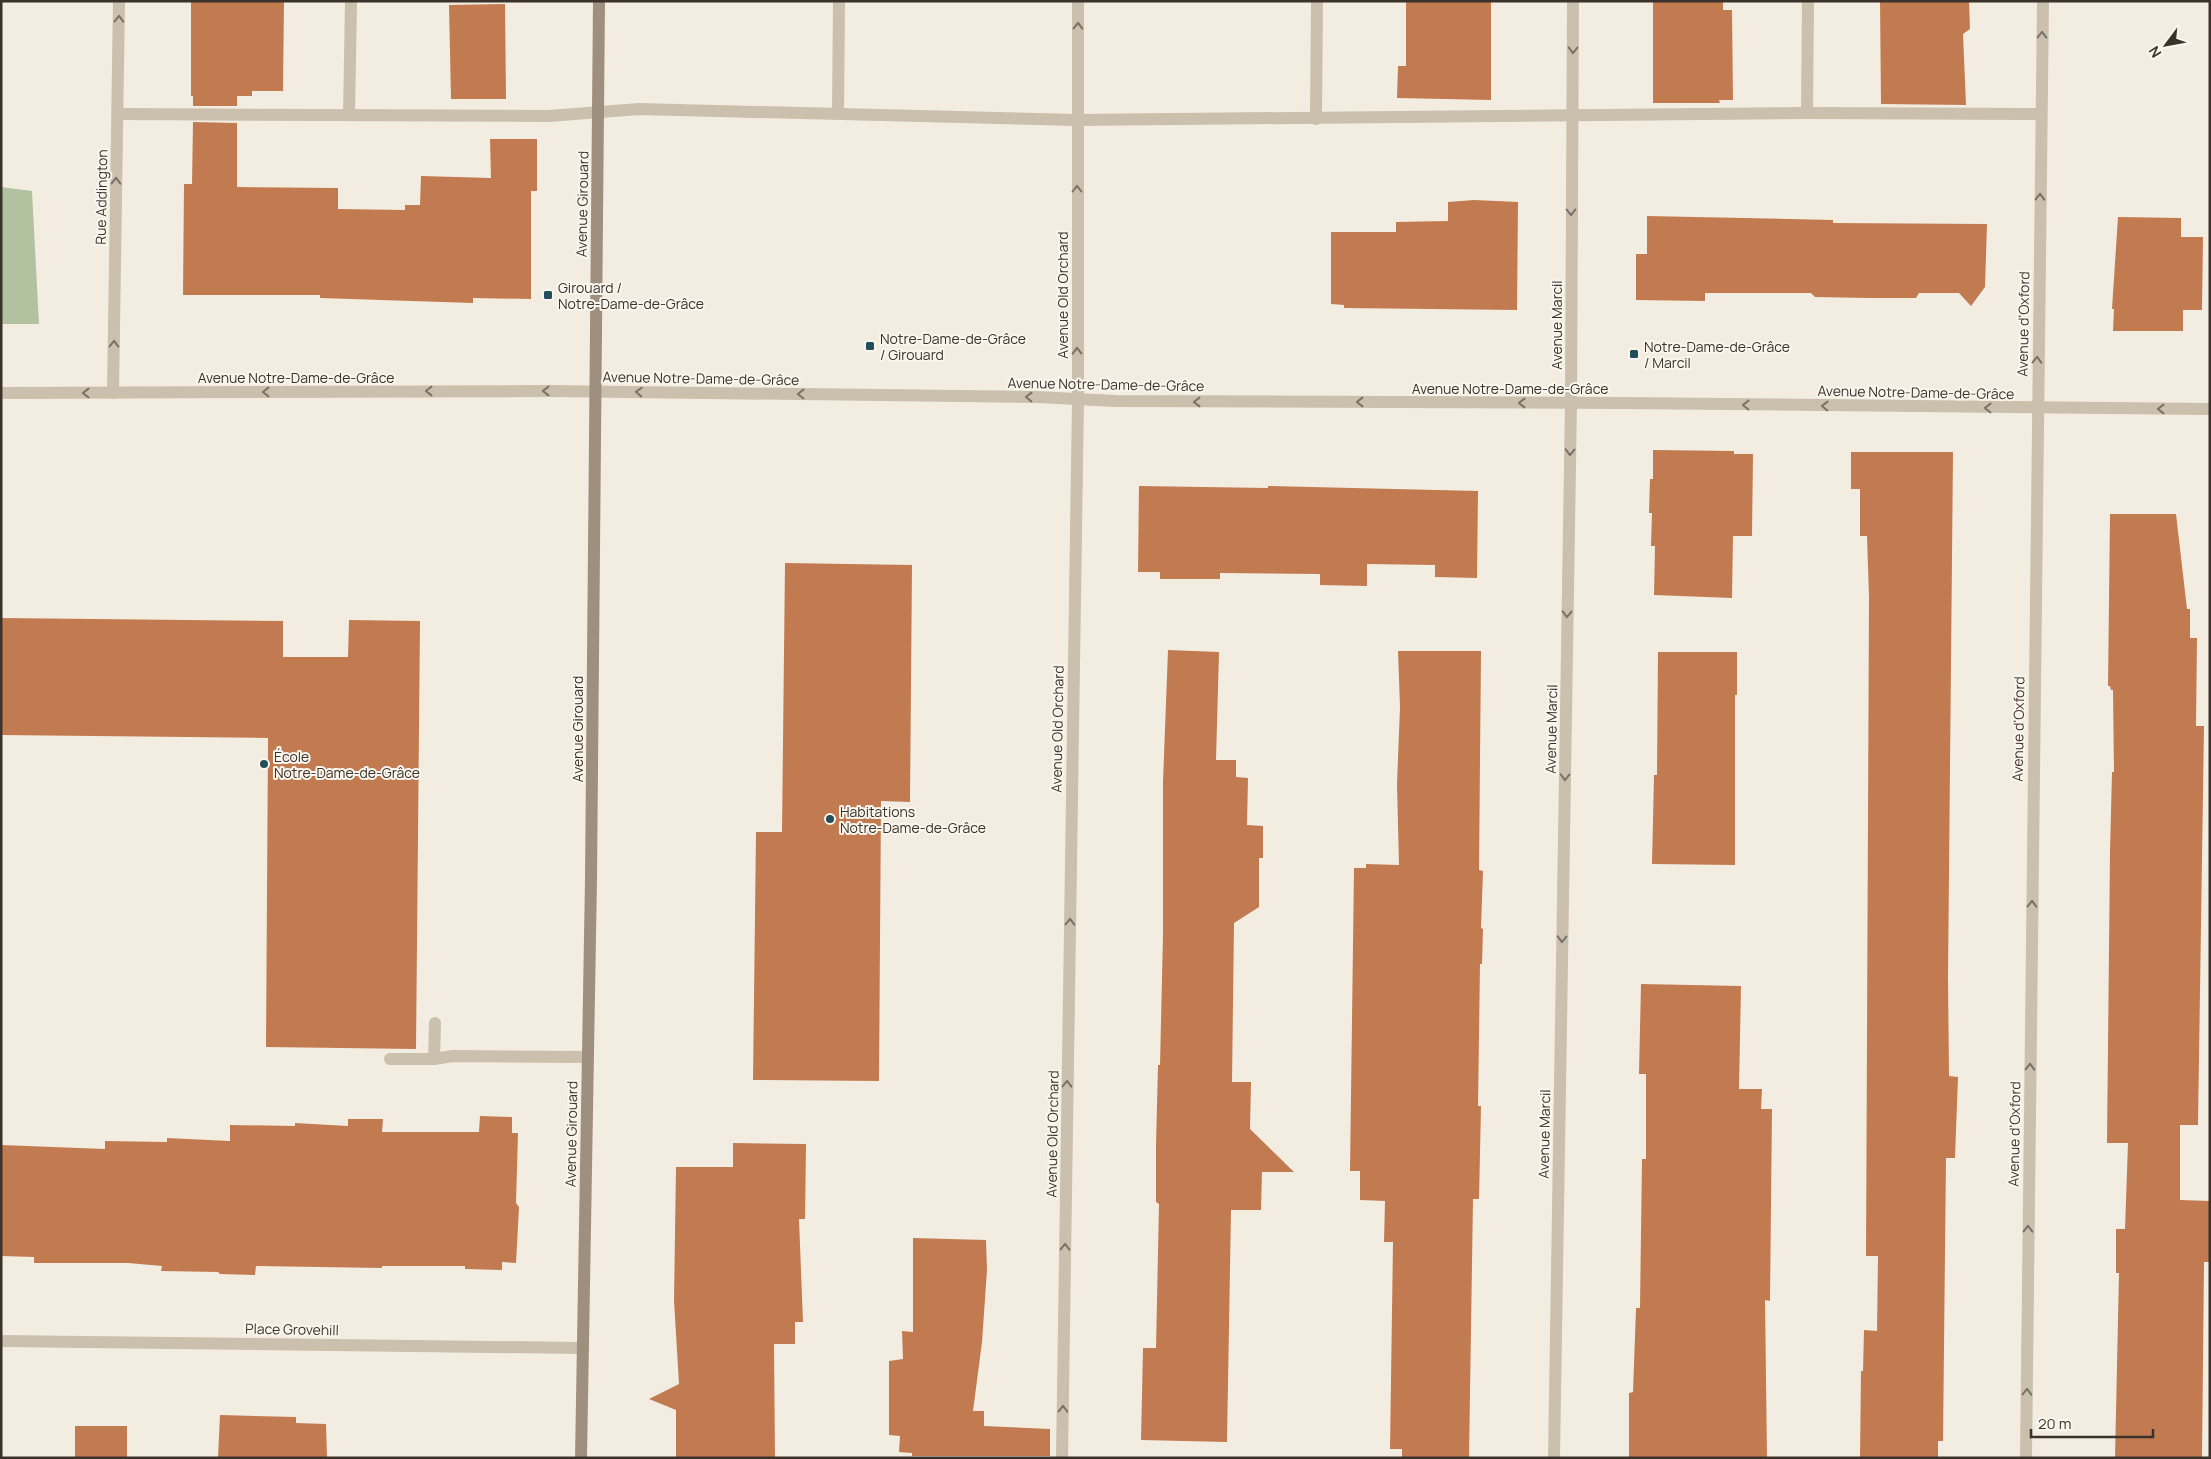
<svg xmlns="http://www.w3.org/2000/svg" width="2211" height="1459" font-family="Manrope,sans-serif">
<style>
.green{fill:#b2c2a1}
.building{fill:#c27b50}
.lines{fill:none;stroke-linecap:round;stroke-linejoin:round}
.lane{stroke:#cbbfad;stroke-width:12}
.street{stroke:#cbbfad;stroke-width:12}
.secondary{stroke:#9f8f7e;stroke-width:12}
.oneway{stroke:#7b7166}
.poi-dot{fill:#224f5a;stroke:#faf6ee;stroke-width:2}
.labels{text-anchor:middle;dominant-baseline:central;stroke-width:4;stroke-linejoin:round;paint-order:stroke}
.street-label{font-size:14px;fill:#3a322b;stroke:#faf6ee}
.poi-label{font-size:14px;fill:#3a322b;stroke:#faf6ee;text-anchor:start}
</style>
<rect width="100%" height="100%" fill="#f3ede1"/>
<polygon class="green" points="1,187 32,191 39,324 1,324"/>
<g class="building">
<polygon points="191,1 284,1 283,91 252,91 252,96 237,96 237,106 193,106 193,96 191,96"/>
<polygon points="1406,1 1491,1 1491,100 1397,98 1398,66 1406,66"/>
<polygon points="1653,1 1723,1 1723,10 1732,10 1733,100 1719,100 1720,103 1653,103"/>
<polygon points="1880,1 1969,1 1970,29 1963,34 1966,105 1881,104"/>
<polygon points="505,4 506,99 451,99 449,5"/>
<polygon points="193,122 237,123 237,187 338,188 338,209 405,210 405,205 420,205 421,176 491,178 490,139 537,139 537,191 531,191 531,299 473,298 473,303 320,298 320,295 183,295 184,184 192,184"/>
<polygon points="1474,200 1518,202 1517,310 1344,308 1344,305 1331,304 1331,232 1396,232 1396,222 1448,221 1448,202"/>
<polygon points="1647,216 1833,220 1833,223 1987,224 1985,287 1971,306 1959,293 1919,293 1916,298 1870,298 1815,297 1811,293 1705,293 1705,301 1636,300 1636,254 1647,254"/>
<polygon points="2118,217 2181,218 2181,237 2203,237 2202,310 2183,310 2183,331 2113,331 2114,309 2112,309"/>
<polygon points="1653,450 1734,451 1734,454 1753,454 1752,536 1733,536 1732,598 1654,595 1655,546 1651,546 1652,513 1649,513 1650,479 1653,479"/>
<polygon points="1851,452 1953,452 1948,977 1949,1076 1958,1077 1955,1158 1946,1158 1943,1441 1938,1441 1938,1458 1860,1458 1861,1371 1863,1371 1864,1330 1877,1331 1878,1256 1866,1256 1869,597 1867,536 1860,536 1860,489 1851,489"/>
<polygon points="1139,486 1268,488 1268,486 1478,491 1477,578 1435,577 1435,565 1367,564 1367,586 1320,585 1320,574 1220,573 1220,579 1160,579 1160,572 1138,572"/>
<polygon points="2110,514 2176,514 2187,609 2190,609 2190,638 2197,638 2196,726 2204,726 2198,1125 2180,1125 2180,1200 2210,1201 2209,1262 2204,1262 2202,1458 2115,1458 2119,1273 2116,1273 2116,1229 2125,1229 2128,1143 2107,1143 2110,851 2112,772 2114,772 2113,690 2111,690 2110,686 2108,686"/>
<polygon points="785,563 912,565 910,802 881,801 879,1081 753,1080 756,832 782,832"/>
<polygon points="1,618 283,621 283,657 348,657 349,620 420,621 416,1049 266,1047 268,738 1,735"/>
<polygon points="1168,650 1219,652 1216,760 1236,760 1236,777 1248,778 1247,825 1263,826 1263,858 1259,858 1259,907 1234,923 1232,1082 1251,1082 1250,1129 1294,1172 1262,1172 1261,1210 1231,1210 1227,1442 1141,1440 1143,1348 1156,1348 1159,1204 1156,1202 1156,1145 1158,1065 1160,1065 1163,935 1163,782"/>
<polygon points="1398,651 1481,651 1479,870 1483,871 1481,928 1483,929 1482,964 1480,964 1478,1106 1481,1106 1479,1199 1473,1199 1469,1458 1402,1458 1402,1449 1390,1449 1393,1242 1384,1242 1385,1201 1360,1200 1360,1171 1350,1171 1354,868 1366,868 1366,864 1399,865 1397,784 1400,707"/>
<polygon points="1658,652 1737,652 1737,695 1735,695 1735,865 1652,864 1654,775 1657,775"/>
<polygon points="1641,984 1741,986 1739,1089 1762,1089 1761,1109 1772,1109 1770,1301 1765,1300 1767,1458 1629,1458 1629,1393 1633,1392 1636,1308 1640,1308 1642,1159 1646,1159 1646,1074 1639,1074"/>
<polygon points="480,1116 512,1117 512,1133 518,1133 516,1203 519,1207 516,1263 502,1262 502,1270 465,1269 465,1266 382,1266 382,1268 256,1266 255,1275 220,1274 218,1272 161,1271 162,1266 128,1263 34,1263 34,1257 1,1256 1,1145 105,1149 105,1141 167,1142 167,1138 230,1141 230,1125 295,1126 295,1123 348,1126 348,1119 383,1119 382,1132 479,1132"/>
<polygon points="733,1143 806,1144 805,1219 799,1219 803,1322 795,1322 795,1344 774,1344 775,1458 676,1458 676,1410 649,1399 679,1384 674,1301 676,1167 733,1167"/>
<polygon points="913,1238 986,1240 987,1270 982,1342 973,1411 984,1411 984,1426 1050,1429 1050,1456 912,1456 912,1453 899,1452 900,1436 889,1435 889,1361 903,1359 902,1331 913,1332"/>
<polygon points="220,1415 296,1417 296,1423 326,1424 327,1458 218,1458"/>
<rect x="75" y="1426" width="52" height="32"/>
</g>
<g class="lines">
<g class="lane">
<polyline points="838,112 839,1"/>
<polyline points="1807,113 1808,1"/>
<polyline points="118,114 549,116 639,109 1076,120 1807,113 2041,114"/>
<polyline points="349,115 351,1"/>
<polyline points="1316,119 1317,1"/>
<polyline points="390,1059 434,1059 453,1056 588,1057"/>
<polyline points="434,1059 435,1023"/>
</g>
<g class="street">
<polyline points="1,393 550,391 1038,397 1115,401 1621,403 2210,409"/>
<polyline points="113,393 119,1"/>
<polyline points="1,1341 582,1348"/>
<polyline points="1062,1458 1078,400 1078,1"/>
<polyline points="1554,1458 1571,403 1573,1"/>
<polyline points="2026,1458 2043,1"/>
</g>
<polyline class="secondary" points="581,1458 591,879 599,1"/>
</g>
<defs><path id="oneway-chevron" d="M-2-3.5L2.5 0L-2 3.5" fill="none" stroke-width="1.6" stroke-linecap="round" stroke-linejoin="round" transform="scale(1.25)"/></defs>
<g class="oneway">
<use href="#oneway-chevron" transform="translate(119 19) rotate(-89)"/>
<use href="#oneway-chevron" transform="translate(1078 26) rotate(-89)"/>
<use href="#oneway-chevron" transform="translate(2042 35) rotate(-89)"/>
<use href="#oneway-chevron" transform="translate(1573 50) rotate(91)"/>
<use href="#oneway-chevron" transform="translate(116 181) rotate(-89)"/>
<use href="#oneway-chevron" transform="translate(1077 189) rotate(-90)"/>
<use href="#oneway-chevron" transform="translate(2040 197) rotate(-89)"/>
<use href="#oneway-chevron" transform="translate(1571 212) rotate(90)"/>
<use href="#oneway-chevron" transform="translate(114 344) rotate(-89)"/>
<use href="#oneway-chevron" transform="translate(1077 351) rotate(-91)"/>
<use href="#oneway-chevron" transform="translate(2037 360) rotate(-89)"/>
<use href="#oneway-chevron" transform="translate(429 391) rotate(180)"/>
<use href="#oneway-chevron" transform="translate(546 391) rotate(-180)"/>
<use href="#oneway-chevron" transform="translate(266 392) rotate(180)"/>
<use href="#oneway-chevron" transform="translate(639 392) rotate(-177)"/>
<use href="#oneway-chevron" transform="translate(86 393) rotate(-180)"/>
<use href="#oneway-chevron" transform="translate(801 394) rotate(-179)"/>
<use href="#oneway-chevron" transform="translate(1029 397) rotate(-179)"/>
<use href="#oneway-chevron" transform="translate(1197 402) rotate(-180)"/>
<use href="#oneway-chevron" transform="translate(1360 402) rotate(-180)"/>
<use href="#oneway-chevron" transform="translate(1522 403) rotate(-180)"/>
<use href="#oneway-chevron" transform="translate(1746 405) rotate(-179)"/>
<use href="#oneway-chevron" transform="translate(1825 406) rotate(-179)"/>
<use href="#oneway-chevron" transform="translate(1988 408) rotate(-179)"/>
<use href="#oneway-chevron" transform="translate(2161 409) rotate(-180)"/>
<use href="#oneway-chevron" transform="translate(1570 452) rotate(91)"/>
<use href="#oneway-chevron" transform="translate(1567 614) rotate(91)"/>
<use href="#oneway-chevron" transform="translate(1565 777) rotate(91)"/>
<use href="#oneway-chevron" transform="translate(2032 904) rotate(-89)"/>
<use href="#oneway-chevron" transform="translate(1070 922) rotate(-89)"/>
<use href="#oneway-chevron" transform="translate(1562 939) rotate(91)"/>
<use href="#oneway-chevron" transform="translate(2030 1067) rotate(-89)"/>
<use href="#oneway-chevron" transform="translate(1067 1084) rotate(-89)"/>
<use href="#oneway-chevron" transform="translate(2028 1229) rotate(-89)"/>
<use href="#oneway-chevron" transform="translate(1065 1247) rotate(-89)"/>
<use href="#oneway-chevron" transform="translate(2027 1392) rotate(-89)"/>
<use href="#oneway-chevron" transform="translate(1063 1409) rotate(-89)"/>
</g>
<g class="poi-dot">
<rect x="543" y="290" width="10" height="10" rx="2.5"/>
<rect x="865" y="341" width="10" height="10" rx="2.5"/>
<rect x="1629" y="349" width="10" height="10" rx="2.5"/>
<circle cx="264" cy="764" r="5"/>
<circle cx="830" cy="819" r="5"/>
</g>
<g class="labels">
<g class="street-label">
<text transform="translate(101 197) rotate(-89)">Rue Addington</text>
<text transform="translate(582 204) rotate(-89)">Avenue Girouard</text>
<text transform="translate(1062 295) rotate(-90)">Avenue Old Orchard</text>
<text transform="translate(2023 324) rotate(-89)">Avenue d'Oxford</text>
<text transform="translate(1556 325) rotate(-90)">Avenue Marcil</text>
<text x="296" y="377">Avenue Notre-Dame-de-Grâce</text>
<text transform="translate(701 378) rotate(1)">Avenue Notre-Dame-de-Grâce</text>
<text transform="translate(1106 384) rotate(1)">Avenue Notre-Dame-de-Grâce</text>
<text x="1510" y="388">Avenue Notre-Dame-de-Grâce</text>
<text transform="translate(1916 392) rotate(1)">Avenue Notre-Dame-de-Grâce</text>
<text transform="translate(577 729) rotate(-90)">Avenue Girouard</text>
<text transform="translate(1057 729) rotate(-89)">Avenue Old Orchard</text>
<text transform="translate(1551 729) rotate(-89)">Avenue Marcil</text>
<text transform="translate(2018 729) rotate(-89)">Avenue d'Oxford</text>
<text transform="translate(571 1134) rotate(-89)">Avenue Girouard</text>
<text transform="translate(1052 1134) rotate(-89)">Avenue Old Orchard</text>
<text transform="translate(1544 1134) rotate(-89)">Avenue Marcil</text>
<text transform="translate(2014 1134) rotate(-89)">Avenue d'Oxford</text>
<text transform="translate(292 1329) rotate(1)">Place Grovehill</text>
</g>
<g class="poi-label">
<text x="558" y="287">Girouard /<tspan x="558" dy="16">Notre-Dame-de-Grâce</tspan></text>
<text x="880" y="338">Notre-Dame-de-Grâce<tspan x="880" dy="16">/ Girouard</tspan></text>
<text x="1644" y="346">Notre-Dame-de-Grâce<tspan x="1644" dy="16">/ Marcil</tspan></text>
<text x="274" y="756">École<tspan x="274" dy="16">Notre-Dame-de-Grâce</tspan></text>
<text x="840" y="811">Habitations<tspan x="840" dy="16">Notre-Dame-de-Grâce</tspan></text>
</g>
</g>
<rect width="2211" height="1459" fill="none" stroke="#3a322b" stroke-width="5"/>
<g transform="translate(2166 45) rotate(238)" stroke="#faf6ee" stroke-width="4" paint-order="stroke">
<path d="M0-4L9 19L0 12L-9 19Z" fill="#3a322b"/>
<text y="-8" font-size="14" font-weight="bold" text-anchor="middle" fill="#3a322b">N</text>
</g>
<path d="M2031 1429v8h122v-8" fill="none" stroke="#3a322b" stroke-width="2.5"/>
<text x="2038" y="1429" font-size="15" fill="#3a322b" stroke="#faf6ee" stroke-width="4" paint-order="stroke">20 m</text>
</svg>
